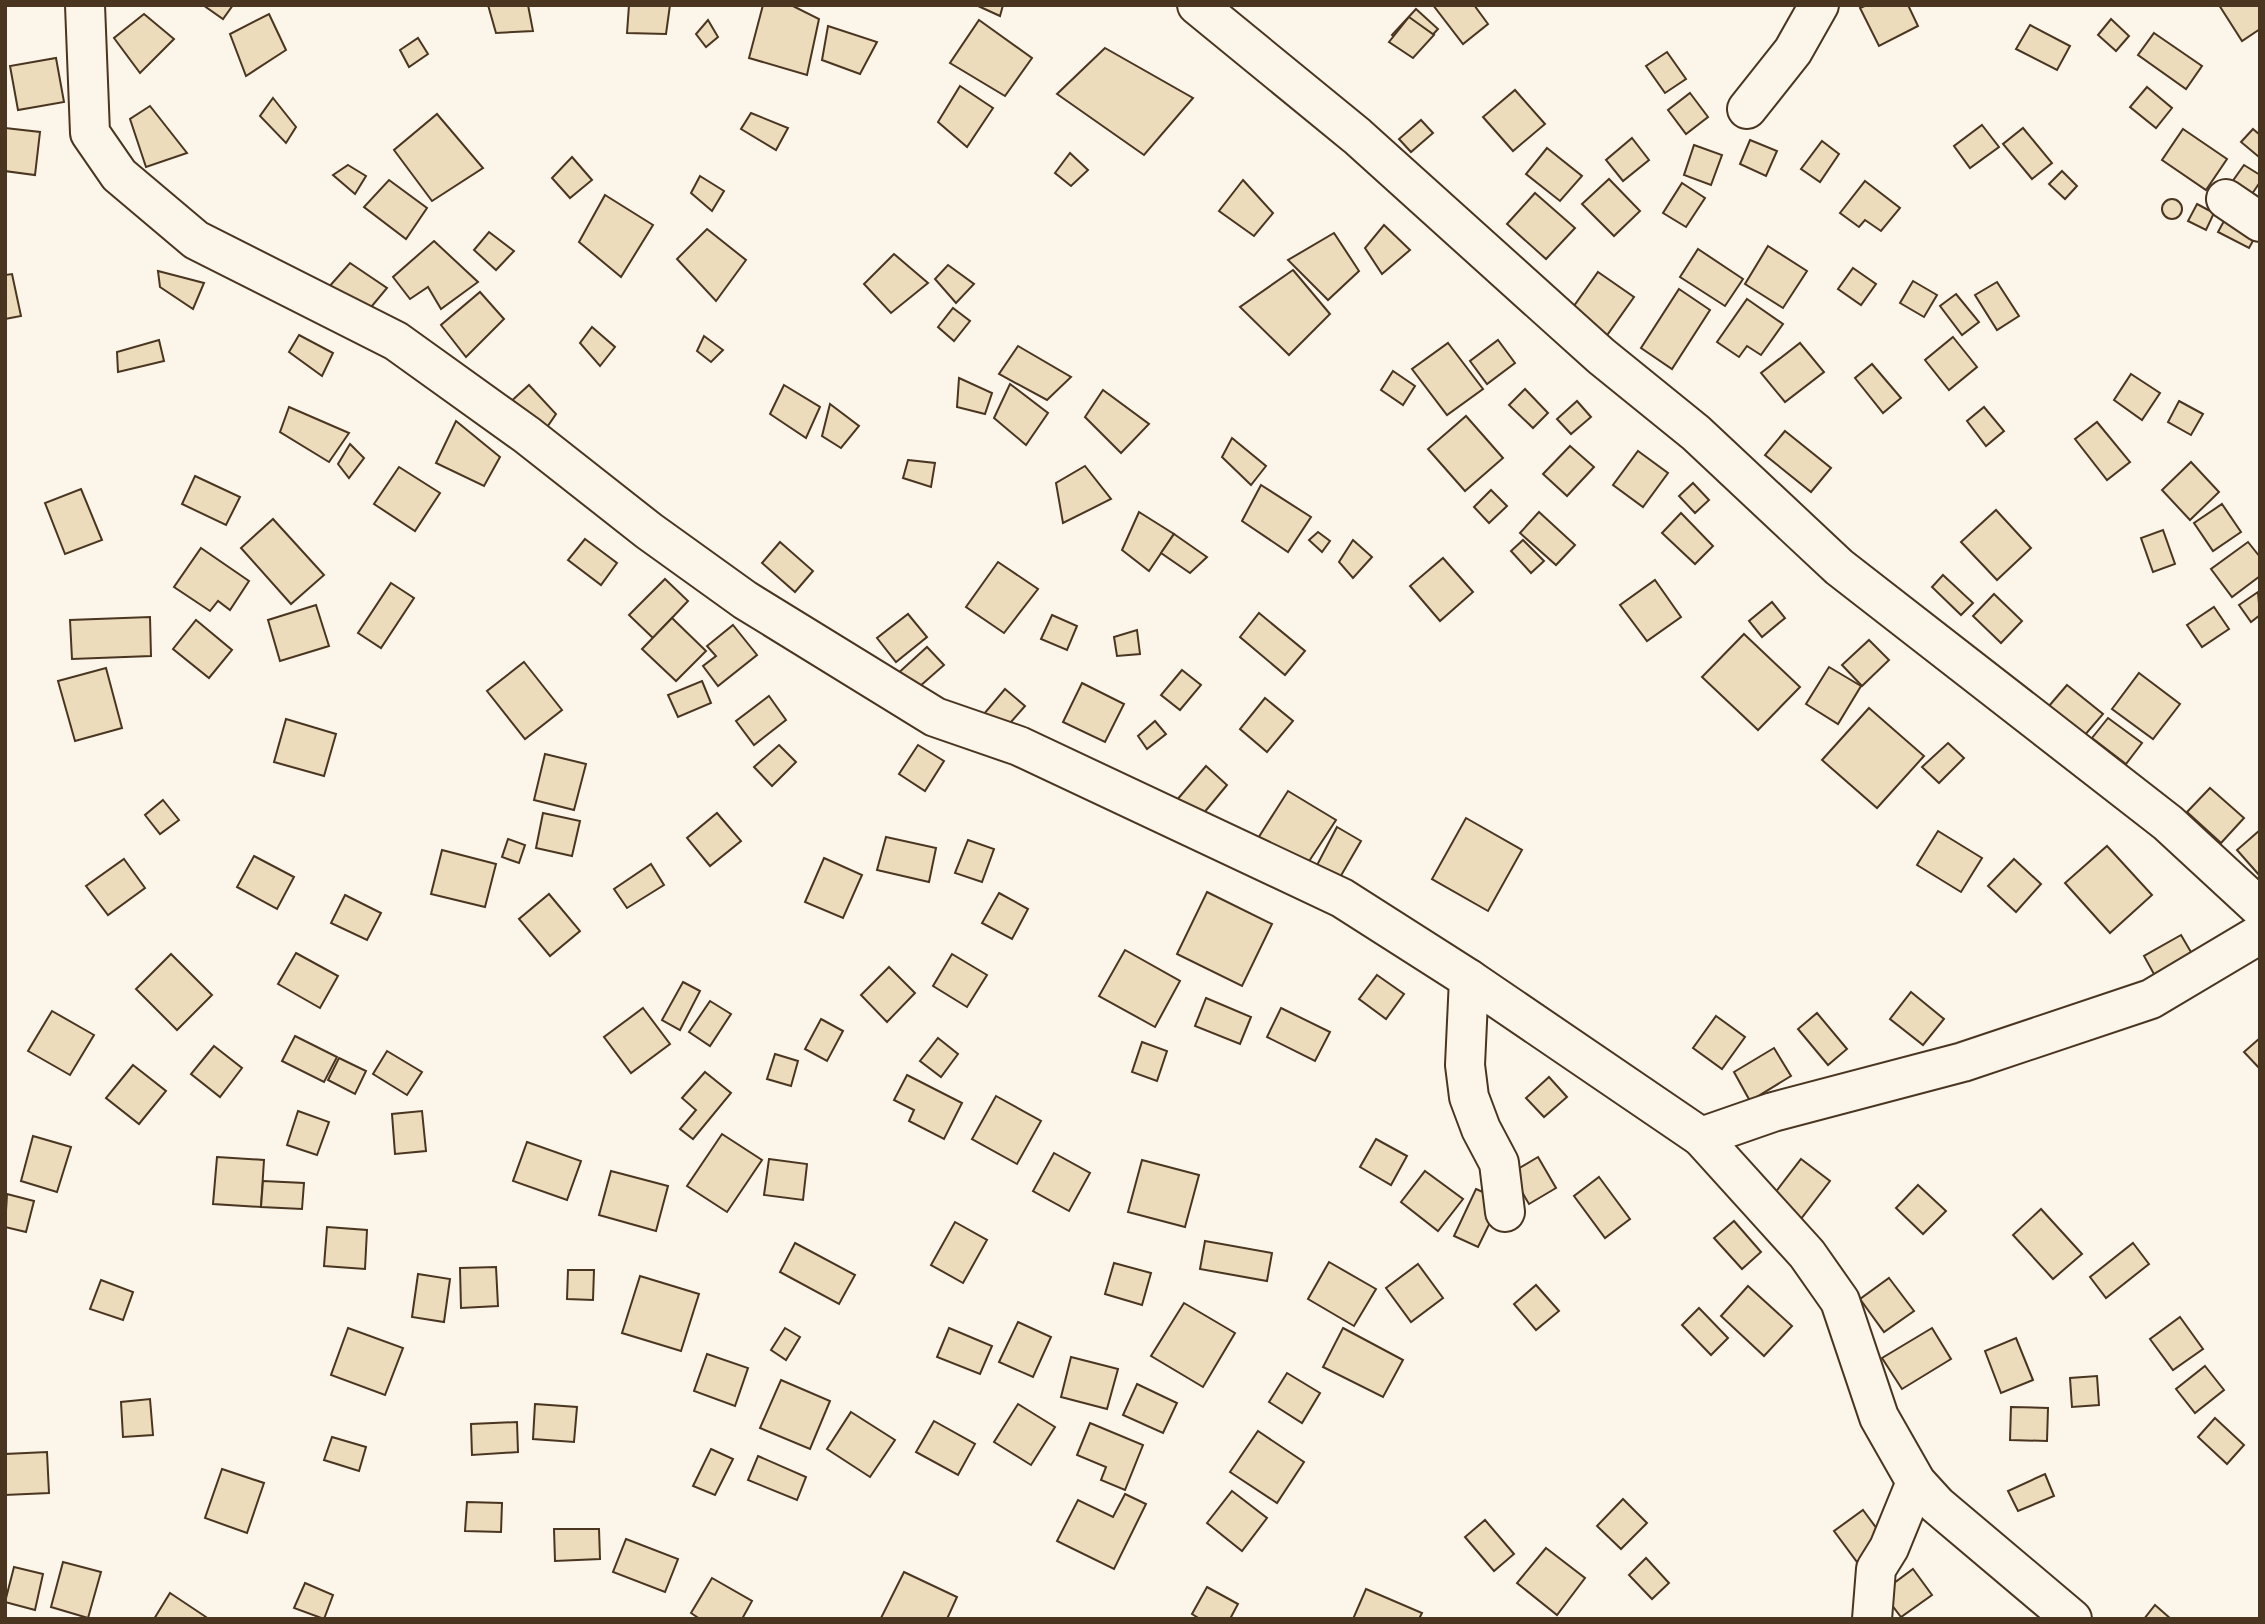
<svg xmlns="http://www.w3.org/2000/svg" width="2265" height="1624" font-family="'Fira Sans Condensed',sans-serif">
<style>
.building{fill:#ecdcbc;stroke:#4a3520;stroke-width:2}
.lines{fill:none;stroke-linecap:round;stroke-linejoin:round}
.minor-casing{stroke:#4a3520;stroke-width:42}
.minor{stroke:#fbf6e9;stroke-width:38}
</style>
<rect width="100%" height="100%" fill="#fbf6e9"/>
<g class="building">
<polygon points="203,5 233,5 223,19"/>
<polygon points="488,5 528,5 533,31 496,33"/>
<polygon points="629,5 670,5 666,34 627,33"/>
<polygon points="763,5 791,5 819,19 807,75 749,58"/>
<polygon points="976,5 1003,5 1000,16"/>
<polygon points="1433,5 1474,5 1488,24 1463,44"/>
<polygon points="1867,5 1908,5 1918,26 1879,46 1860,8"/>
<polygon points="2219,5 2260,5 2260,29 2242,41"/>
<polygon points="1416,9 1438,29 1414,55 1392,35"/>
<polygon points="144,14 174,39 140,73 114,38"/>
<polygon points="269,14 286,50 246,76 230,34"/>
<polygon points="1409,17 1434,35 1413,58 1389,42"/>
<polygon points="2111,19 2129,36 2116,51 2098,35"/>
<polygon points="708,20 718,37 706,47 696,34"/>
<polygon points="979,20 1032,58 1005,96 950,63"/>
<polygon points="2030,25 2070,46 2057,70 2016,49"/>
<polygon points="828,26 877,42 860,74 822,60"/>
<polygon points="2154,33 2202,66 2186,89 2138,55"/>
<polygon points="418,38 428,54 409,67 400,50"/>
<polygon points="1105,48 1193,98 1144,155 1057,94"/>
<polygon points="1667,52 1686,79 1665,93 1646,66"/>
<polygon points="56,58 64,102 18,110 10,66"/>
<polygon points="960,86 993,108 967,147 938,122"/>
<polygon points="2147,87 2172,108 2156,128 2130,107"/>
<polygon points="1515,90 1545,124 1513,151 1483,117"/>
<polygon points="1690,93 1708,117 1686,134 1668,110"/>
<polygon points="273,98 296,127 286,143 260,116"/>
<polygon points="150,106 187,153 146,167 130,119"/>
<polygon points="751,113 788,128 776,150 741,129"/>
<polygon points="437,114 483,168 432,201 394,150"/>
<polygon points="1421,120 1433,133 1411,152 1399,139"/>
<polygon points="1982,125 1999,147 1970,168 1954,146"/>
<polygon points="5,128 40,132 35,175 5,171"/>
<polygon points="2023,128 2052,163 2032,179 2003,144"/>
<polygon points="2183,129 2227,159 2206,190 2162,160"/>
<polygon points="2253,129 2260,135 2259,157 2241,142"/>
<polygon points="1632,138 1649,160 1623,181 1606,160"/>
<polygon points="1750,140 1777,151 1766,176 1740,164"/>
<polygon points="1822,141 1839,154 1820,182 1801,169"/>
<polygon points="1694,145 1722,155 1711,185 1684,175"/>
<polygon points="1547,148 1582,176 1560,201 1526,174"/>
<polygon points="1070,153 1088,170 1071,186 1055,173"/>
<polygon points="572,157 592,180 570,198 552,178"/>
<polygon points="348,165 366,176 355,194 333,175"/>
<polygon points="2244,165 2260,175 2260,182 2252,194 2232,182"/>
<polygon points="2062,171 2077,186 2065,199 2049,184"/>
<polygon points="700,176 724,191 712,211 691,193"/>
<polygon points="1609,179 1640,211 1614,236 1582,204"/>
<polygon points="389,180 427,208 406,239 364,207"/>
<polygon points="1243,180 1273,213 1254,236 1219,211"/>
<polygon points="1865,181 1900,208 1881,231 1865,220 1859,227 1840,213"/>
<polygon points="1682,183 1705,198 1686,227 1663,213"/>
<polygon points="1535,193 1575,228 1546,259 1507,224"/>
<polygon points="605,195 653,225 621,277 579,242"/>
<circle cx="2172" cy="209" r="10"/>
<polygon points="2197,204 2214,213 2206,230 2188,221"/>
<polygon points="2230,210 2260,228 2249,248 2218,232"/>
<polygon points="1384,225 1410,250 1382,274 1365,248"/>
<polygon points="707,229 746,260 716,301 677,259"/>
<polygon points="489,232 514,251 496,270 474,250"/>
<polygon points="1334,233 1359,271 1328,300 1288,260"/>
<polygon points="434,241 478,282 441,309 428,287 410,299 393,277"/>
<polygon points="1768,246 1807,271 1783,308 1745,284"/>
<polygon points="1698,249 1743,279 1725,306 1680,277"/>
<polygon points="894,254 928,283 891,313 864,284"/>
<polygon points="350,263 387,288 362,318 328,288"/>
<polygon points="948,265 974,284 956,303 935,279"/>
<polygon points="1853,268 1876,284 1861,305 1838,289"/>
<polygon points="1293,270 1330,314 1289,355 1240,307"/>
<polygon points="158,271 204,283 193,309 160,287"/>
<polygon points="1598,272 1634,297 1605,338 1569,313"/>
<polygon points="12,274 21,316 5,319 5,275"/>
<polygon points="1913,281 1937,295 1924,317 1900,303"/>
<polygon points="1997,282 2019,316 1997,330 1975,295"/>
<polygon points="1679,289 1710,310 1672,369 1641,348"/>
<polygon points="480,292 504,319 466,357 441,325"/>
<polygon points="1956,294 1979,322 1962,335 1940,306"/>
<polygon points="1747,299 1783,324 1761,355 1747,346 1739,357 1717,342"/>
<polygon points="953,308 970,321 954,341 938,327"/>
<polygon points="592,327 615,347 600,366 580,343"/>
<polygon points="299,335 333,353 322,376 289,352"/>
<polygon points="704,336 723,350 711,362 697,351"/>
<polygon points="1953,337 1977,367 1949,390 1925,360"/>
<polygon points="159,340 164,361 118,372 117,352"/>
<polygon points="1498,340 1515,363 1487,384 1470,361"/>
<polygon points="1448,343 1483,389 1447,415 1412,369"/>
<polygon points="1800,343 1824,372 1785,402 1761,373"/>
<polygon points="1018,346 1071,377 1047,400 999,374"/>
<polygon points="1872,364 1901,398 1883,413 1855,378"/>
<polygon points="1393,371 1415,386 1403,405 1381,390"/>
<polygon points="2131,374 2160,393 2142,420 2114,400"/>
<polygon points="959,378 992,393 985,414 957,407"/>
<polygon points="1010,384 1048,413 1026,445 994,418"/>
<polygon points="529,385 556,414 543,433 508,404"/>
<polygon points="784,385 820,407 806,438 770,414"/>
<polygon points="1525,389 1548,413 1533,428 1509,405"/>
<polygon points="1103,390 1149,424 1121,453 1085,417"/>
<polygon points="1577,401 1591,417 1571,434 1557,419"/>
<polygon points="2179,401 2203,414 2191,435 2168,422"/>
<polygon points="830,404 859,426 841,448 822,436"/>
<polygon points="289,407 349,433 329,462 280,432"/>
<polygon points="1984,407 2004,431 1986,446 1967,421"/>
<polygon points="1466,416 1503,458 1465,491 1428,449"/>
<polygon points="456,421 500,457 484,486 436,463"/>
<polygon points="2097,422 2130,462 2107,480 2075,439"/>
<polygon points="1785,431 1831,468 1811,492 1765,455"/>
<polygon points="1232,438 1266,466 1251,485 1222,457"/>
<polygon points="350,444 364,458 349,478 338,464"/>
<polygon points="1570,446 1594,467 1567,496 1543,474"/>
<polygon points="1638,451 1668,473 1643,507 1613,485"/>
<polygon points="908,460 935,463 931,487 903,478"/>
<polygon points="2191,462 2219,492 2190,520 2162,490"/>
<polygon points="1085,466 1111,499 1063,523 1056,483"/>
<polygon points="399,467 440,493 415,531 374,504"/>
<polygon points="195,476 240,497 226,525 182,504"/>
<polygon points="1693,483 1709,500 1695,513 1679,496"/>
<polygon points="1261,485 1311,517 1288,552 1242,521"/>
<polygon points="81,489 102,540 65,554 45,503"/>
<polygon points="1491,490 1507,506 1489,523 1474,507"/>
<polygon points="2222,504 2241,532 2213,551 2194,523"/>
<polygon points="1996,510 2031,548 1997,580 1961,542"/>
<polygon points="1139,512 1174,534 1149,571 1122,550"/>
<polygon points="1539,512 1575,545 1556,565 1520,533"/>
<polygon points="1681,513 1713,546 1695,564 1662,533"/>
<polygon points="273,519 324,575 291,604 241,548"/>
<polygon points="2163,530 2175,564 2153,572 2141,538"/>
<polygon points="1318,532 1330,541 1322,552 1309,540"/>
<polygon points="1174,534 1207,557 1190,573 1161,553"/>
<polygon points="585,539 617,563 601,585 568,560"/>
<polygon points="1353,540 1372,557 1353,578 1339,562"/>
<polygon points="1523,540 1544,561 1531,573 1511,551"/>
<polygon points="780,542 813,571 795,592 762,563"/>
<polygon points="2248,542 2260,557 2260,576 2232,597 2211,569"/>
<polygon points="201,548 249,581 230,610 218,601 210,611 174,587"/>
<polygon points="1443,558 1473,592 1440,621 1410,586"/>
<polygon points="998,562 1038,589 1004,633 966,607"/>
<polygon points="1943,575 1973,603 1961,615 1932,587"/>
<polygon points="665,579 688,601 653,638 629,615"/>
<polygon points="1655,580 1681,617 1647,641 1620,605"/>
<polygon points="391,583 414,598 381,648 358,633"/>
<polygon points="2258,592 2260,615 2251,622 2239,605"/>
<polygon points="1994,594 2022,621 2001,643 1973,616"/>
<polygon points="1772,602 1785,618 1762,637 1749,621"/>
<polygon points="316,605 329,646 280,661 268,620"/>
<polygon points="2214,607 2229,629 2202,647 2187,625"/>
<polygon points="1259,613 1305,651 1285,675 1240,637"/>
<polygon points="908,614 927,637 896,662 877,638"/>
<polygon points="1052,615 1077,626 1067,650 1041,639"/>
<polygon points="150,617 151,656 72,659 70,620"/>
<polygon points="672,618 706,651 676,681 642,649"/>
<polygon points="196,620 232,650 209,678 173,649"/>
<polygon points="733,625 757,655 718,686 703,666 716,656 707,646"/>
<polygon points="1137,630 1140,654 1117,656 1114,637"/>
<polygon points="1744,634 1800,687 1758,730 1702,677"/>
<polygon points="1869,640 1889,660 1862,686 1842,665"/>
<polygon points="927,647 944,665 911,694 895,676"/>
<polygon points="524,662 562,710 525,739 487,691"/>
<polygon points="1829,667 1861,686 1838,724 1806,704"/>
<polygon points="106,668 122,728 75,741 58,681"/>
<polygon points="1182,670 1201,685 1180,710 1161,695"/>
<polygon points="2139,673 2180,704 2153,739 2112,709"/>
<polygon points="702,681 711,703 678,717 668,695"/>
<polygon points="1082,683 1124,704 1105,742 1063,722"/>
<polygon points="2067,685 2103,714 2078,743 2043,713"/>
<polygon points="1005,689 1025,706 1003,731 983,715"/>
<polygon points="769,696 786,720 754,745 736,721"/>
<polygon points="1265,698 1293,721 1267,752 1240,729"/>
<polygon points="1869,708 1924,756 1877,808 1822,760"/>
<polygon points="2108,718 2142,743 2126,764 2092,738"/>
<polygon points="286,719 336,734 324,776 274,762"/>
<polygon points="1155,721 1166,734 1147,749 1138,736"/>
<polygon points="1948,743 1964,758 1939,783 1922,767"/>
<polygon points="779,745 796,762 772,786 754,767"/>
<polygon points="918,745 944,761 925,791 899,774"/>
<polygon points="545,754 586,764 574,810 534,800"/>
<polygon points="1206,766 1227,785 1198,820 1176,801"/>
<polygon points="2210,788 2244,818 2221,843 2187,812"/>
<polygon points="1288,791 1336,820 1302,872 1255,843"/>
<polygon points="163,800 179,820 160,834 145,815"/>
<polygon points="543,813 580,821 572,856 536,848"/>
<polygon points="717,813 741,841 710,866 687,838"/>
<polygon points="1466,818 1522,850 1488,911 1432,879"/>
<polygon points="1337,827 1361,841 1339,879 1316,867"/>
<polygon points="2260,830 2260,876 2237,850"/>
<polygon points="1938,831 1982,858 1961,892 1917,865"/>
<polygon points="886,837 936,848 929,882 877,870"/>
<polygon points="508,839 525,845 519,863 502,857"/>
<polygon points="968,840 994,849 982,882 955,873"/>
<polygon points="2107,846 2152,895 2110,933 2065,883"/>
<polygon points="442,850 496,864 485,907 431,894"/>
<polygon points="254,856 294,877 277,909 237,887"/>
<polygon points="824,858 862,875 843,918 805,902"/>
<polygon points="124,859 145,888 108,915 86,886"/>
<polygon points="2014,859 2041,884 2016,912 1988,886"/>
<polygon points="651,864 664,885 627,908 614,889"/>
<polygon points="1207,892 1272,924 1242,986 1177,954"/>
<polygon points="999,893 1028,909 1012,939 982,923"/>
<polygon points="549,894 580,931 550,956 519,919"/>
<polygon points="345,895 381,913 367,940 331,923"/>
<polygon points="2181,935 2198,964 2160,985 2144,956"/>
<polygon points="1125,950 1180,981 1155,1027 1099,996"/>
<polygon points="296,953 338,976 320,1008 278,984"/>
<polygon points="171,954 212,995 177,1030 136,989"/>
<polygon points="952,954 987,975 967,1007 933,986"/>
<polygon points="889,967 915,993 887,1022 861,995"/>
<polygon points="1377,975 1404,994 1386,1019 1359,999"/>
<polygon points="683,982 700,991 680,1030 662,1020"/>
<polygon points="1911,992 1944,1019 1923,1045 1890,1019"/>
<polygon points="1206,998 1251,1017 1240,1044 1195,1026"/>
<polygon points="710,1001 731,1014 710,1046 689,1032"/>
<polygon points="643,1008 670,1044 631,1073 604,1037"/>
<polygon points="1281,1008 1330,1032 1315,1061 1267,1037"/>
<polygon points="52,1011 94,1035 70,1075 28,1051"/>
<polygon points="1817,1013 1847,1049 1828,1065 1798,1029"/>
<polygon points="1716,1016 1745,1037 1722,1069 1693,1048"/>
<polygon points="821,1019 843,1031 827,1061 805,1049"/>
<polygon points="295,1036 337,1057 324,1082 282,1061"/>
<polygon points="938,1038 958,1054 941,1077 920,1061"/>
<polygon points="2260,1038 2260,1069 2244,1052"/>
<polygon points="1142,1042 1167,1051 1157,1081 1132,1072"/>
<polygon points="214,1046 242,1068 220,1097 191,1074"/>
<polygon points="1774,1048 1791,1076 1750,1101 1734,1072"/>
<polygon points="387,1051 422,1072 407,1095 373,1074"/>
<polygon points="775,1054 798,1061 791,1086 767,1079"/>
<polygon points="339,1058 366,1071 355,1094 328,1080"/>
<polygon points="133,1065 166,1091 139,1124 106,1098"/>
<polygon points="705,1072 731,1093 693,1139 680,1129 696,1110 682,1098"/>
<polygon points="907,1075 962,1103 944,1139 909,1121 914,1110 894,1100"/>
<polygon points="1549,1077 1567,1097 1544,1117 1526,1098"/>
<polygon points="996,1096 1041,1121 1017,1164 972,1139"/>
<polygon points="298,1111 329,1122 317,1155 287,1145"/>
<polygon points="422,1111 426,1151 395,1154 392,1114"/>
<polygon points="722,1134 762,1160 727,1212 687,1186"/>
<polygon points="33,1136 71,1147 57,1192 21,1181"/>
<polygon points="1376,1139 1407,1156 1391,1185 1360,1167"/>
<polygon points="527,1142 581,1161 567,1200 513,1181"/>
<polygon points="1054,1153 1090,1173 1069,1211 1033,1191"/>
<polygon points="217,1157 264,1160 261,1207 213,1204"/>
<polygon points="1538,1157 1556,1188 1529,1204 1511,1173"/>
<polygon points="769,1159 807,1164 803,1200 764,1195"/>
<polygon points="1801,1159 1830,1181 1797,1224 1768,1202"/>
<polygon points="1142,1160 1199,1175 1185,1227 1128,1212"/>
<polygon points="611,1171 668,1186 656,1231 599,1215"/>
<polygon points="1425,1171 1463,1199 1438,1231 1401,1202"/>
<polygon points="1599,1177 1630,1219 1605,1238 1574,1196"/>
<polygon points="263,1181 304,1183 302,1209 261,1207"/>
<polygon points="1918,1185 1946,1211 1923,1234 1896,1208"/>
<polygon points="1476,1189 1501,1200 1478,1247 1454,1236"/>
<polygon points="7,1194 34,1201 26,1232 5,1227"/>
<polygon points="2041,1209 2082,1254 2053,1279 2013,1235"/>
<polygon points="1734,1221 1761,1252 1742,1269 1714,1238"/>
<polygon points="955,1222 987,1240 963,1283 931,1265"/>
<polygon points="327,1227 367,1230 365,1269 324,1266"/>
<polygon points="1205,1241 1272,1253 1267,1281 1200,1269"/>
<polygon points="795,1243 855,1275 839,1304 780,1272"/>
<polygon points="2133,1243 2149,1264 2106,1298 2090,1277"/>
<polygon points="1329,1262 1376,1289 1354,1326 1308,1299"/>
<polygon points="1114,1263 1151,1273 1142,1305 1105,1294"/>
<polygon points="1418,1264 1443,1298 1411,1322 1386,1288"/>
<polygon points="496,1267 498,1306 461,1308 460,1268"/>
<polygon points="568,1270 594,1270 593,1300 567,1299"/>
<polygon points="418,1274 450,1279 444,1322 412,1317"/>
<polygon points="640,1276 699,1294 681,1351 622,1333"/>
<polygon points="1889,1278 1914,1311 1884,1332 1860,1299"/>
<polygon points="101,1280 133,1292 123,1320 90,1309"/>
<polygon points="1536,1285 1559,1311 1536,1330 1514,1304"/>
<polygon points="1748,1286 1792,1326 1764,1356 1721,1316"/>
<polygon points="1184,1303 1235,1333 1203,1387 1151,1356"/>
<polygon points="1699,1308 1728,1338 1711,1355 1682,1325"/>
<polygon points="2180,1317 2203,1349 2173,1370 2150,1339"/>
<polygon points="1018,1322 1051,1337 1033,1377 999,1362"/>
<polygon points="348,1328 403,1348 385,1395 331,1375"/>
<polygon points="785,1328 800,1337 786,1360 771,1350"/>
<polygon points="949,1328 992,1346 980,1374 937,1357"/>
<polygon points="1343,1328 1403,1360 1383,1397 1323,1367"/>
<polygon points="1932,1328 1951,1359 1902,1389 1882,1358"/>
<polygon points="2016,1338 2033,1380 2001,1393 1985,1351"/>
<polygon points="707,1354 748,1368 735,1406 694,1391"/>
<polygon points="1071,1357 1118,1369 1107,1409 1061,1397"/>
<polygon points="2205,1366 2224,1390 2195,1413 2176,1389"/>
<polygon points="1287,1373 1320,1393 1302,1423 1269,1402"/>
<polygon points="2097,1376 2099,1405 2072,1407 2070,1378"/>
<polygon points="781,1380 830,1401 810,1449 760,1428"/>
<polygon points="1137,1384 1177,1403 1163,1433 1123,1415"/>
<polygon points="150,1399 153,1435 123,1437 121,1402"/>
<polygon points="535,1404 577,1407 574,1442 533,1439"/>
<polygon points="1018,1404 1055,1427 1031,1465 994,1442"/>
<polygon points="2011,1407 2048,1408 2047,1441 2010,1440"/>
<polygon points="851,1412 895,1440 870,1477 827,1449"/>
<polygon points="2215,1418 2244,1445 2227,1464 2198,1437"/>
<polygon points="934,1421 975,1444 958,1475 916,1452"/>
<polygon points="517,1422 518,1452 472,1455 471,1424"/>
<polygon points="1090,1423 1143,1445 1125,1490 1101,1480 1106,1467 1077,1455"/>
<polygon points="1258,1431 1304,1462 1277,1503 1230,1472"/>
<polygon points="332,1437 366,1447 359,1471 324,1460"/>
<polygon points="711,1449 733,1459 715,1495 693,1486"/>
<polygon points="47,1452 49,1493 5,1495 5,1454"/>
<polygon points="758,1456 806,1477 797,1500 748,1480"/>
<polygon points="222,1469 264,1483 247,1533 205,1518"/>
<polygon points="2045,1474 2054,1496 2018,1511 2008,1491"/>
<polygon points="1232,1491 1267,1518 1242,1551 1207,1523"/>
<polygon points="1125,1494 1146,1504 1114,1569 1057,1541 1078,1500 1113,1517"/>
<polygon points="1623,1499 1647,1523 1621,1549 1597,1526"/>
<polygon points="467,1502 502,1503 501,1532 465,1531"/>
<polygon points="1863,1510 1889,1545 1860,1566 1834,1531"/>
<polygon points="1485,1520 1514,1554 1494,1571 1465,1537"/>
<polygon points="554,1529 599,1529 600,1559 555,1561"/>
<polygon points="626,1539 678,1559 665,1592 613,1572"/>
<polygon points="1546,1548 1585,1578 1557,1615 1517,1583"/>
<polygon points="1646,1558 1669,1583 1652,1599 1629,1575"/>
<polygon points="63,1562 101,1572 88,1618 51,1607"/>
<polygon points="14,1567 43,1574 35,1610 5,1602"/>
<polygon points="1913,1569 1932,1595 1901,1617 1882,1592"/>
<polygon points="904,1572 957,1597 947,1619 881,1618"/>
<polygon points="712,1578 752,1601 742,1619 700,1619 691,1613"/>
<polygon points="305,1583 333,1595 324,1619 294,1608"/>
<polygon points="1207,1587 1238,1604 1230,1619 1200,1619 1192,1614"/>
<polygon points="1366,1589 1422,1613 1419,1619 1353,1619"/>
<polygon points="170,1593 206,1617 205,1619 154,1619"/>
<polygon points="2155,1605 2171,1619 2144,1619"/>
</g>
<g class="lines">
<defs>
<g id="minor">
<polyline points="85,5 90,133 119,175 196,240 396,341 527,435 649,531 745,600 935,717 1019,746 1342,898 1469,979 1701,1137 1807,1254 1840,1301 1879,1417 1916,1482 1937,1505 2072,1619"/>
<polyline points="1197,5 1357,136 1601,356 1696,433 1839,567 2168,823 2260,908"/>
<polyline points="1747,109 1793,51 1819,5"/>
<polyline points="2226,199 2260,222"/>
<polyline points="1469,979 1465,1065 1469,1097 1481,1129 1499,1163 1505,1212"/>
<polyline points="1701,1137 1773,1112 1963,1062 2151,999 2260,934"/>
<polyline points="1872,1619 1876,1569 1889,1548 1916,1482"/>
</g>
</defs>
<use href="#minor" class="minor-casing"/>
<use href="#minor" class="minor"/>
</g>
<rect width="2265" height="1624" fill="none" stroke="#4a3520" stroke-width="14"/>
</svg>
